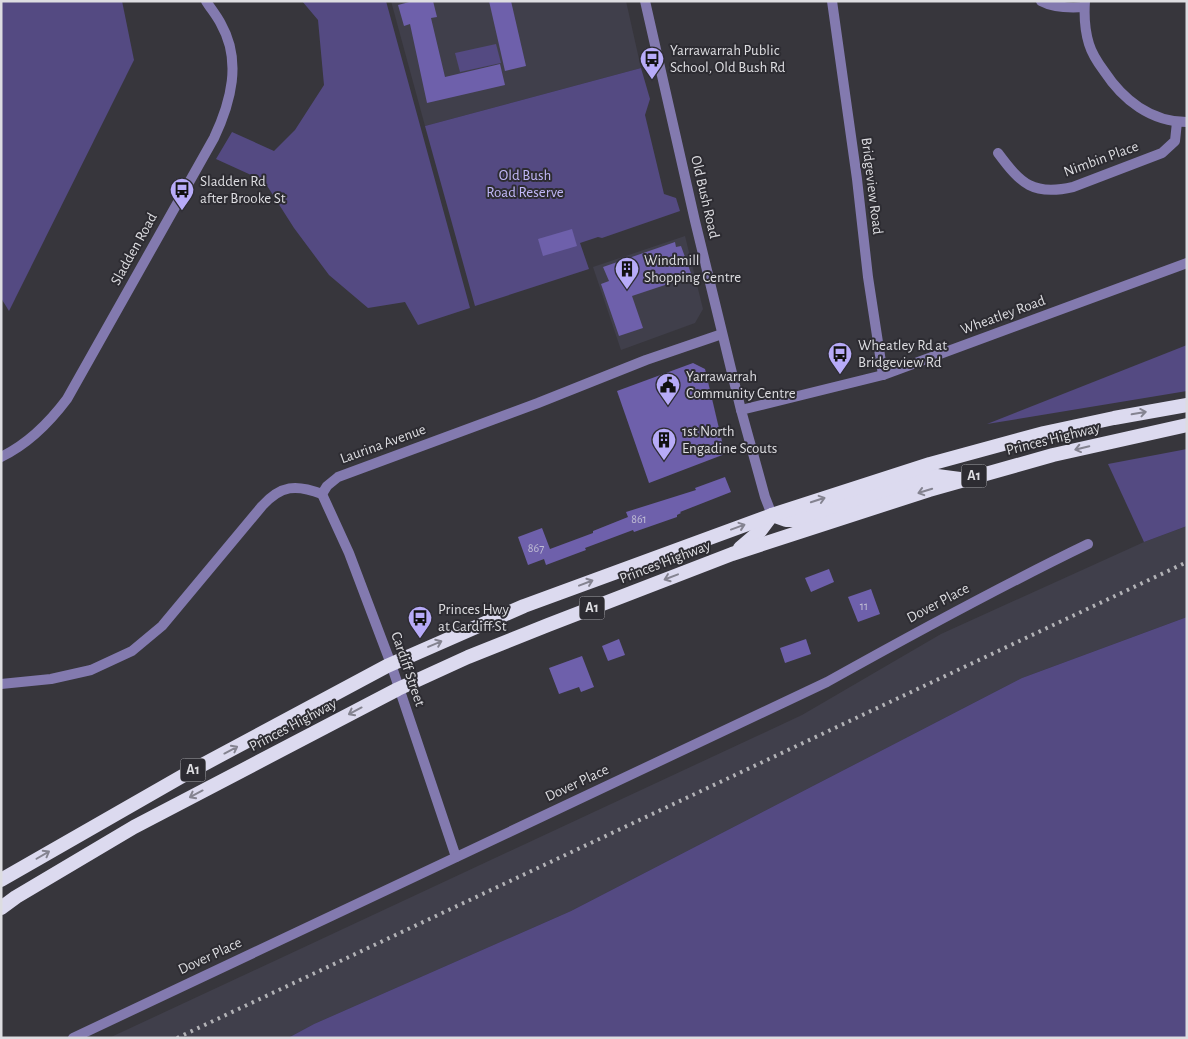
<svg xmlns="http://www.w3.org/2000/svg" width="1188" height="1039" font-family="'Alegreya Sans',sans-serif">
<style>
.built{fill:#403f4b}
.green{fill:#544a82}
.building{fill:#6e60ab}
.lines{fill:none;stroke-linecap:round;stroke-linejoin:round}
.minor{stroke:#837aaf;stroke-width:10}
.tertiary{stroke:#837aaf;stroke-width:10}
.trunk{stroke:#dcdaef;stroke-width:14}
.rail{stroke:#b3b3b7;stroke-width:4;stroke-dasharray:2.5 5;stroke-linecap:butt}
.oneway{stroke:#848390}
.labels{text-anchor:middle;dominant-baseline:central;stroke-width:4;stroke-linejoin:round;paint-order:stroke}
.number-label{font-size:12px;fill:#c1bed4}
.shield{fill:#2d2c32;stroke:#a8a8ac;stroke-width:1}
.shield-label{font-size:14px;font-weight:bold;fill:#dddde1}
.poi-label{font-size:15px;fill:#dddde1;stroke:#2d2c32;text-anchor:start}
.street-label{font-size:15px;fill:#dddde1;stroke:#2d2c32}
.park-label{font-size:15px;fill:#c0b7f6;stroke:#2d2c32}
</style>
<rect width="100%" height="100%" fill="#37363c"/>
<g class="built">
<polygon points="391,1 626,1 641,68 425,126"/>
<polygon points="685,236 703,309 695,323 621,350 593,267"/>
<polygon points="1187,526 1187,617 1022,678 571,911 314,1024 288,1038 109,1038 802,715 941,634 1144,542"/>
</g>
<g class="green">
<polygon points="1,1 122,1 134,60 9,311 1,298"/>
<polygon points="302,1 386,1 470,308 418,325 405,302 368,308 329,275 294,228 264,181 216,159 232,132 274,151 295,130 324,85 318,20"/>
<polygon points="496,44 501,63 460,72 455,53"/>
<polygon points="641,68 650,99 645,115 664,194 676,198 680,211 602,238 598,237 580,243 589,269 475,306 425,126"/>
<polygon points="1187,345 1187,391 987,424"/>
<polygon points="1187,449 1187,526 1144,542 1108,464"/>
<polygon points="1187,617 1187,1038 288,1038 314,1024 571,911 1022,678"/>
</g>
<g class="building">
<polygon points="413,1 433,1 437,17 431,18 445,77 500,64 505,85 427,103 410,24 404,26 398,5"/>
<polygon points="489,1 511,1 526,66 505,71"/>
<polygon points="572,229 577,246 543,256 538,239"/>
<polygon points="675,242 676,247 681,246 692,276 632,296 643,328 619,336 601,284 609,281 603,267"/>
<polygon points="693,363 705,369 725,454 649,483 617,391"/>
<polygon points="725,477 731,492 680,512 681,513 677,515 677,517 634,532 633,530 585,548 586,550 546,565 544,559 528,565 518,537 542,528 550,549 593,533 593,531 628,517 626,512 696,490 695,488"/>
<polygon points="829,569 834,582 811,592 805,578"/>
<polygon points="871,589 880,614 858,622 848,597"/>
<polygon points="619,639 625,655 608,661 602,646"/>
<polygon points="806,639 811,654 785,663 780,648"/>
<polygon points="582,656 594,687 581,692 579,687 559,694 549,668"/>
</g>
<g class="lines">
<g class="minor">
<polyline points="645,1 695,221 741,410"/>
<polyline points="832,1 857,179 868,277 883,375"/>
<path d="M 1041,1 C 1054,8 1070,8 1084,7"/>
<path d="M 1085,1 C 1084,15 1085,31 1089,44 C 1092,54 1098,63 1104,71 C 1123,100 1151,122 1187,122"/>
<path d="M 998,153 C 1021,184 1033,196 1073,187 L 1162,153 L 1175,141 L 1177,122"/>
<path d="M 1,457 C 28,444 49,423 67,399 L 214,138 C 231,102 242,61 221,24 C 217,16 211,9 206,1"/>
<polyline points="322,494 349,553 391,664 456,857"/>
<path d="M 1,684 L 51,679 L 91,670 L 132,651 L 162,626 L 262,506 C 281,485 296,484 322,494 L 327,486 L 338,477 L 538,403 L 646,360 L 722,334"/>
<path d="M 73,1038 L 827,682 C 913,634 999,587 1088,544"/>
</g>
<polyline class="tertiary" points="772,515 765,497 741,410 883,375 1187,263"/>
<g class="trunk">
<polyline points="772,515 786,520 795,520 926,478 937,476 960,479"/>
<polyline points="740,548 760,531 772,515"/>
<polyline points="1,880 193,770 387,666 524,606 772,515 930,464 1044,433 1114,418 1187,405"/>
<polyline points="1,908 16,897 134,827 398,689 468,657 548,625 732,554 929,490 1053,455 1187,425"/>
</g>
<polyline class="rail" points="177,1038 1187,562"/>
</g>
<defs><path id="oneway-shaft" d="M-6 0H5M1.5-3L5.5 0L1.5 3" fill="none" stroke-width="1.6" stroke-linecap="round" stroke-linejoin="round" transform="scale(1.25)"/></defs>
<g class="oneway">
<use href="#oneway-shaft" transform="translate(1139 413) rotate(-10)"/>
<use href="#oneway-shaft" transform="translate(1082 448) rotate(167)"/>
<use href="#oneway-shaft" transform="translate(925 491) rotate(163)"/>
<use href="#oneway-shaft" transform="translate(818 500) rotate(-18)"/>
<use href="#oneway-shaft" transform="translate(738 527) rotate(-20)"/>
<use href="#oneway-shaft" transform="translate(671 577) rotate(159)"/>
<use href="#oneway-shaft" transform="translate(586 583) rotate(-21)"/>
<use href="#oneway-shaft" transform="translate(435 644) rotate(-23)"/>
<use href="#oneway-shaft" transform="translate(355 711) rotate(152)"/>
<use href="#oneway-shaft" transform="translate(231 750) rotate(-28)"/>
<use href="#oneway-shaft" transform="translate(196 794) rotate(152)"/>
<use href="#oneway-shaft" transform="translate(43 855) rotate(-30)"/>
</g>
<defs>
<symbol id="bus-pin" viewBox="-11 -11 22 30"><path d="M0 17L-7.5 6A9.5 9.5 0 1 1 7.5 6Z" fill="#b7abf8" stroke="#2d2c32"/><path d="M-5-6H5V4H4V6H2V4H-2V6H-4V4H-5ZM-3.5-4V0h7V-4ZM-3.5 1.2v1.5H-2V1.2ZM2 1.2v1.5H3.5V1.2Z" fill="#111"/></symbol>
<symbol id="building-pin" viewBox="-11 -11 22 30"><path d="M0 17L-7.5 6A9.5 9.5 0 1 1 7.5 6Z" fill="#b7abf8" stroke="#2d2c32"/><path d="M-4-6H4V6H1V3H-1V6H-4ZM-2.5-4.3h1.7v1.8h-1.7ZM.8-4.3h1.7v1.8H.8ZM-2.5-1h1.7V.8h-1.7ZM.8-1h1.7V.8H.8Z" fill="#111"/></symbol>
<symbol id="civic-pin" viewBox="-11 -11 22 30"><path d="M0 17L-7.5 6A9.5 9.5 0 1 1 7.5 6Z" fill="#b7abf8" stroke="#2d2c32"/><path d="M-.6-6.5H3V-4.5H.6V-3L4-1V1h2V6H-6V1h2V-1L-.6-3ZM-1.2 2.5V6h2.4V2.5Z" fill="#111"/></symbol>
</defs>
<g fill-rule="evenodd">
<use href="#bus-pin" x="638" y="45" width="28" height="38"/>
<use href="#bus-pin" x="168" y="176" width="28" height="38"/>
<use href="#building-pin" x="613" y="255" width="28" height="38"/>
<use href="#bus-pin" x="826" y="340" width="28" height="38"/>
<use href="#civic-pin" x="654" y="371" width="28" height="38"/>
<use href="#building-pin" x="650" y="426" width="28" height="38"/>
<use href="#bus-pin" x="406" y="604" width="28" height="38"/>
</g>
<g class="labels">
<g class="number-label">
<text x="639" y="519">861</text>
<text x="536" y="548">867</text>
<text x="864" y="606">11</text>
</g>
<g class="shield">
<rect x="961.5" y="464.5" width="25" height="23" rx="4"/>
<rect x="579.5" y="596.5" width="25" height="23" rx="4"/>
<rect x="180.5" y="758.5" width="25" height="23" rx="4"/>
</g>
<g class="shield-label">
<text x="974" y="476">A1</text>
<text x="592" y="608">A1</text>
<text x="193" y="770">A1</text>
</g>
<g class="poi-label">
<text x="670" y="50">Yarrawarrah Public<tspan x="670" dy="17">School, Old Bush Rd</tspan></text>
<text x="200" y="181">Sladden Rd<tspan x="200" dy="17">after Brooke St</tspan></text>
<text x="644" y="260">Windmill<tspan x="644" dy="17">Shopping Centre</tspan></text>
<text x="858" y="345">Wheatley Rd at<tspan x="858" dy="17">Bridgeview Rd</tspan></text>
<text x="686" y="376">Yarrawarrah<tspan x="686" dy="17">Community Centre</tspan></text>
<text x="682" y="431">1st North<tspan x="682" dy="17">Engadine Scouts</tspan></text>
<text x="438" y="609">Princes Hwy<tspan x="438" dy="17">at Cardiff St</tspan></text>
</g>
<g class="street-label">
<text transform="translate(1101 159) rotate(-20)">Nimbin Place</text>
<text transform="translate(872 186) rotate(83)">Bridgeview Road</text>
<text transform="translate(705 197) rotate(77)">Old Bush Road</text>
<text transform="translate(134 249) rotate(-61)">Sladden Road</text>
<text transform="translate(1003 315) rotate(-20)">Wheatley Road</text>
<text transform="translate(1053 439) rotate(-14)">Princes Highway</text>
<text transform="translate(383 444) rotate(-20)">Laurina Avenue</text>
<text transform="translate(665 562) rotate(-21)">Princes Highway</text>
<text transform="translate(938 603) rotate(-28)">Dover Place</text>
<text transform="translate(408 669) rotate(71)">Cardiff Street</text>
<text transform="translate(293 725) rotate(-28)">Princes Highway</text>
<text transform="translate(577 783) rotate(-25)">Dover Place</text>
<text transform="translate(210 956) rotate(-25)">Dover Place</text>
</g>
<g class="park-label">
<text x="525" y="175">Old Bush<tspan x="525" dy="17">Road Reserve</tspan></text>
</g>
</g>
<rect width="1188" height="1039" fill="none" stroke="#dddde1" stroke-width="5"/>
</svg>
